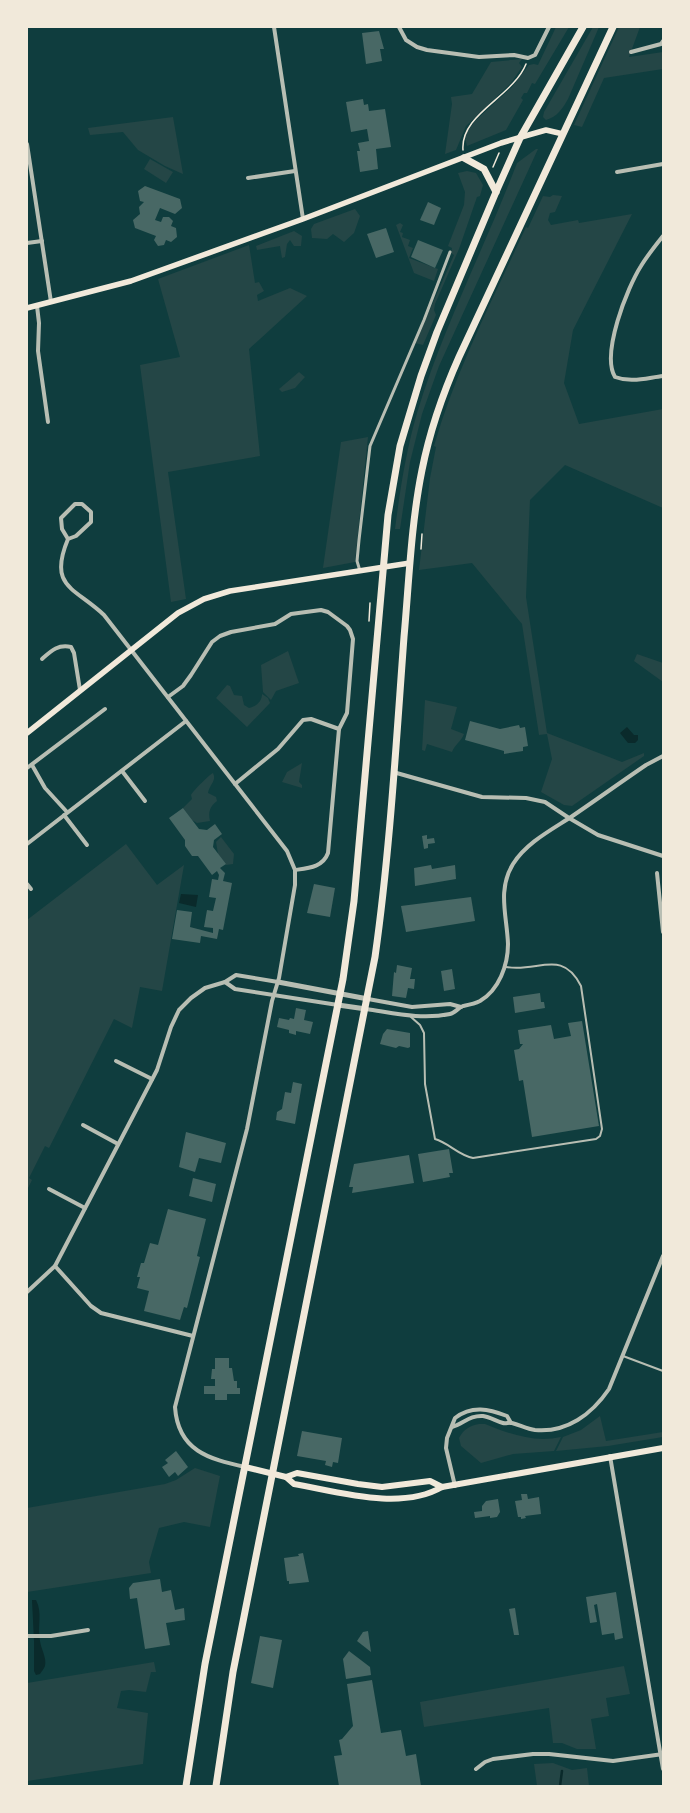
<svg xmlns="http://www.w3.org/2000/svg" width="690" height="1813" font-family="Commissioner,sans-serif">
<style>
.green{fill:#244646}
.water{fill:#0a2a2b}
.lines{fill:none;stroke-linecap:round;stroke-linejoin:round}
.stream{stroke:#0a2a2b;stroke-width:2.5}
.building{fill:#486865}
.path{stroke:#f1e9da;stroke-width:1.5}
.service{stroke:#b8beb3;stroke-width:2}
.pedestrian{stroke:#b8beb3;stroke-width:3}
.minor{stroke:#b8beb3;stroke-width:4}
.tertiary{stroke:#b8beb3;stroke-width:5}
.secondary{stroke:#f1e9da;stroke-width:5.5}
.primary{stroke:#f1e9da;stroke-width:6}
.trunk{stroke:#f1e9da;stroke-width:7}
</style>
<rect width="100%" height="100%" fill="#0f3d3e"/>
<g class="green">
<polygon points="556,27 569,27 535,84 532,83 527,93 524,93 521,98 523,100 506,130 467,146 465,138 467,132 475,121 512,87 529,65 534,64 538,65"/>
<path d="M 593,27 L 599,27 L 568,99 C 563,108 557,117 546,120 L 543,117 L 544,112 Z"/>
<polygon points="619,27 640,27 629,57 663,52 663,69 604,78 582,127 574,125"/>
<polygon points="522,59 519,63 522,67 511,83 466,126 456,150 445,154 452,104 451,97 472,94 491,62"/>
<polygon points="173,117 183,174 165,166 138,150 123,132 90,135 88,128"/>
<path d="M 536,149 L 538,149 L 439,366 L 422,414 L 410,462 L 400,529 L 395,529 C 400,490 406,451 417,413 C 443,327 485,247 517,163 Z"/>
<polygon points="150,159 173,172 166,183 144,169"/>
<polygon points="467,171 476,173 483,185 480,196 477,197 459,249 435,304 434,310 436,315 423,345 415,343 454,255 451,253 452,248 448,246 464,205 465,192 458,173"/>
<path d="M 553,195 L 562,196 L 555,212 L 550,213 L 548,220 L 551,225 L 578,220 L 579,223 L 632,214 L 573,330 L 564,383 L 579,424 L 663,409 L 663,508 L 565,465 L 530,500 L 526,597 L 547,733 L 622,762 L 644,753 L 644,756 L 572,806 L 564,805 L 541,792 L 552,759 L 547,734 L 539,735 L 522,624 L 472,563 L 419,570 L 430,478 L 436,447 L 434,446 C 456,370 493,299 526,227 L 528,228 L 543,196 L 550,197 Z"/>
<polygon points="355,209 360,216 354,233 344,242 333,234 327,239 312,238 311,229 314,224"/>
<polygon points="400,223 403,225 400,232 403,233 402,237 410,240 408,246 413,248 409,258 438,269 434,281 414,273 396,225"/>
<polygon points="294,231 302,236 301,246 294,246 290,240 287,244 285,257 282,258 280,246 257,250 256,246"/>
<polygon points="249,245 255,283 259,282 264,291 257,295 258,301 290,288 307,296 249,349 260,456 168,472 186,599 171,602 140,365 180,357 158,279"/>
<polygon points="299,372 305,377 295,388 282,392 279,389"/>
<polygon points="368,437 355,562 323,568 341,442"/>
<polygon points="288,651 299,683 276,691 271,700 263,692 261,665"/>
<polygon points="637,654 663,663 663,682 634,661"/>
<path d="M 227,685 L 230,686 L 234,695 L 242,696 L 244,705 L 249,708 C 257,706 262,701 262,694 L 268,698 L 270,703 L 247,727 L 216,698 Z"/>
<path d="M 425,700 L 457,707 L 451,729 L 464,734 C 461,742 455,744 452,752 L 427,744 L 425,751 L 422,750 Z"/>
<polygon points="302,763 299,782 302,785 302,788 282,782 287,772"/>
<path d="M 213,773 C 217,781 209,785 208,793 L 216,797 L 217,801 C 210,806 208,812 210,821 L 197,823 L 192,820 L 183,808 L 192,799 L 191,795 C 194,790 209,775 213,773 Z"/>
<polygon points="221,837 234,854 233,864 226,865 218,854 216,842"/>
<polygon points="126,844 157,885 184,865 162,991 140,987 132,1028 114,1019 49,1148 45,1146 29,1178 32,1180 27,1190 27,920"/>
<polygon points="600,1416 606,1441 663,1432 663,1437 608,1446 556,1451 563,1437 581,1430"/>
<path d="M 479,1424 L 485,1424 C 510,1434 534,1443 561,1437 L 554,1451 L 513,1454 L 481,1463 L 461,1446 L 459,1438 C 464,1429 469,1426 479,1424 Z"/>
<polygon points="195,1468 220,1476 210,1527 184,1522 159,1528 149,1562 151,1573 27,1592 27,1508 165,1484 176,1480"/>
<polygon points="154,1662 156,1672 151,1672 146,1692 129,1690 121,1691 117,1708 148,1713 143,1764 27,1781 27,1683"/>
<polygon points="624,1666 630,1694 606,1698 609,1716 591,1719 596,1749 577,1749 562,1743 553,1743 549,1708 424,1727 420,1702"/>
<polygon points="553,1763 572,1770 587,1768 589,1786 537,1786 534,1764"/>
</g>
<g class="water">
<polygon points="627,727 634,735 638,735 638,740 635,743 628,743 620,733"/>
<polygon points="181,894 198,895 196,907 179,903"/>
<path d="M 32,1600 L 36,1600 C 43,1613 37,1627 40,1641 C 41,1649 47,1658 45,1666 C 44,1669 41,1672 40,1674 L 36,1675 L 34,1671 L 34,1641 Z"/>
</g>
<g class="lines">
<polyline class="stream" points="560,1786 562,1771"/>
</g>
<g class="building">
<polygon points="379,31 384,49 380,49 382,61 366,64 362,33"/>
<polygon points="363,99 364,105 368,104 369,111 385,109 391,147 376,149 378,169 360,172 357,151 360,151 358,143 369,141 367,129 351,132 346,102"/>
<polygon points="145,186 180,199 182,208 175,214 160,208 155,220 161,222 163,217 169,217 173,221 171,226 176,228 177,237 171,242 166,240 164,245 158,246 154,240 156,236 135,228 133,220 140,214 139,207 144,202 140,201 138,191"/>
<polygon points="428,202 441,208 434,225 420,220"/>
<polygon points="386,228 394,252 376,258 367,234"/>
<polygon points="418,240 443,250 435,268 411,257"/>
<polygon points="470,721 500,729 519,725 520,728 525,727 528,746 523,747 523,751 504,754 504,751 465,740"/>
<polygon points="183,808 199,829 207,830 215,824 222,834 214,840 213,847 226,864 220,868 225,873 223,881 232,883 223,930 219,929 217,939 201,936 200,943 172,939 177,910 192,912 190,927 213,933 213,928 204,927 207,910 213,911 216,898 209,897 212,879 218,880 219,875 217,871 212,875 198,856 192,856 185,846 185,840 169,818"/>
<polygon points="427,835 427,839 434,838 435,843 428,844 428,848 424,849 422,836"/>
<polygon points="431,865 432,869 455,865 456,879 415,886 414,868"/>
<polygon points="314,884 335,888 330,917 307,913"/>
<polygon points="471,897 475,921 406,932 401,906"/>
<polygon points="397,965 412,968 410,979 415,979 414,989 408,988 406,998 392,996 394,972 396,973"/>
<polygon points="452,969 455,989 444,991 441,971"/>
<polygon points="540,993 541,1002 544,1002 545,1008 515,1013 513,997"/>
<polygon points="296,1008 306,1010 304,1020 313,1022 310,1034 296,1031 296,1035 289,1033 289,1030 277,1027 279,1018 289,1020 290,1018 294,1019"/>
<polygon points="582,1021 599,1126 532,1137 523,1080 519,1081 514,1050 519,1049 523,1044 520,1044 518,1030 551,1025 554,1039 571,1036 568,1023"/>
<polygon points="387,1029 410,1033 410,1047 408,1048 399,1046 396,1048 380,1044 383,1034"/>
<polygon points="293,1082 302,1084 295,1124 276,1120 277,1112 282,1109 285,1092 291,1093"/>
<polygon points="186,1132 226,1143 221,1163 199,1158 195,1172 179,1167"/>
<polygon points="449,1149 453,1173 449,1173 450,1177 423,1182 418,1154"/>
<polygon points="409,1155 414,1183 352,1193 353,1187 349,1187 354,1164"/>
<polygon points="193,1178 216,1184 212,1202 189,1196"/>
<polygon points="168,1209 206,1219 197,1256 200,1257 187,1308 184,1307 180,1320 144,1311 149,1291 137,1288 140,1277 137,1277 141,1263 144,1263 150,1243 158,1245"/>
<polygon points="215,1358 229,1358 229,1368 232,1368 234,1381 237,1381 237,1388 240,1388 240,1394 227,1394 227,1400 215,1400 215,1394 204,1394 204,1386 215,1386 215,1379 211,1379 212,1369 215,1369"/>
<polygon points="302,1431 342,1438 338,1463 333,1462 332,1467 325,1465 326,1461 297,1456"/>
<polygon points="176,1451 188,1467 178,1476 175,1472 169,1477 162,1467 168,1463 165,1460"/>
<polygon points="521,1494 527,1494 528,1499 539,1497 541,1514 525,1516 526,1518 521,1519 521,1517 518,1517 515,1501 522,1500"/>
<polygon points="498,1499 500,1512 497,1517 490,1518 490,1516 475,1518 474,1512 482,1511 482,1506 486,1501"/>
<polygon points="303,1553 309,1582 289,1584 289,1581 287,1581 284,1558 299,1556 298,1554"/>
<polygon points="160,1579 162,1592 171,1590 175,1610 184,1608 185,1620 166,1623 170,1645 145,1649 137,1598 130,1599 129,1588 133,1583"/>
<polygon points="616,1592 623,1638 615,1640 614,1633 602,1635 597,1604 594,1605 597,1622 590,1623 586,1597"/>
<polygon points="515,1608 519,1635 514,1635 509,1609"/>
<polygon points="368,1631 371,1652 357,1641 363,1632"/>
<polygon points="260,1636 282,1640 273,1688 251,1683"/>
<polygon points="349,1651 370,1667 371,1675 346,1679 343,1659"/>
<polygon points="372,1680 381,1733 401,1730 406,1756 416,1754 421,1786 339,1786 334,1756 342,1755 339,1740 342,1739 353,1726 347,1684"/>
</g>
<g class="lines">
<g class="path">
<path d="M 463,150 C 460,114 513,97 526,64"/>
<polyline points="493,167 499,153"/>
<polyline points="421,549 422,534"/>
<polyline points="369,621 370,603"/>
</g>
<g class="service">
<path d="M 411,1017 L 420,1025 L 424,1033 L 425,1084 L 435,1139 C 449,1143 458,1155 473,1158 L 596,1139 L 600,1136 L 602,1129 L 581,986 C 562,948 538,973 506,967"/>
<polyline points="623,1356 663,1371"/>
</g>
<polyline class="pedestrian" points="360,571 357,561 359,540 370,446 424,320 450,252"/>
<g class="minor">
<polyline points="274,27 303,219"/>
<polyline points="399,27 406,40 417,47 427,50 479,57 514,55 528,58 535,55 549,27"/>
<polyline points="631,52 661,44 663,41"/>
<polyline points="27,144 51,302"/>
<polyline points="617,172 663,164"/>
<polyline points="248,178 295,171"/>
<path d="M 663,236 C 655,246 647,256 641,266 C 627,288 601,354 615,377 C 631,383 646,378 663,376"/>
<polyline points="27,243 42,241"/>
<polyline points="37,306 39,323 38,351 48,422"/>
<path d="M 68,539 L 62,529 L 61,518 L 75,504 L 82,504 L 91,512 L 91,522 L 76,536 L 68,539 C 48,587 74,587 104,615 L 287,851 L 295,870 L 295,885 L 279,978 L 272,1001 L 247,1129 L 175,1407 C 178,1451 209,1459 245,1467"/>
<path d="M 42,659 C 51,651 58,644 71,647 L 74,653 L 80,690"/>
<path d="M 168,697 L 183,686 L 191,675 L 212,642 L 220,636 L 231,632 L 275,624 L 291,614 L 321,610 L 328,612 L 347,626 L 350,630 L 353,639 L 347,713 L 339,729 L 328,853 C 323,867 309,868 295,870"/>
<polyline points="32,765 45,788 67,812"/>
<polyline points="27,768 105,709"/>
<polyline points="122,771 145,801"/>
<polyline points="393,772 482,797 526,798 545,802 569,818 598,835 663,856"/>
<polyline points="235,784 278,749 303,720 311,719 339,729"/>
<polyline points="64,815 87,845"/>
<polyline points="27,844 186,721"/>
<polyline points="657,873 663,932"/>
<polyline points="27,884 31,889"/>
<polyline points="225,982 235,989 338,1005"/>
<polyline points="368,999 412,1007 450,1004 461,1007"/>
<path d="M 366,1009 C 394,1013 421,1020 450,1014 C 455,1013 458,1008 463,1006 C 468,1005 474,1004 480,1001 C 499,990 508,965 508,944 C 507,916 497,890 513,864 C 526,843 551,830 571,817 C 596,800 621,782 646,765 L 663,756"/>
<polyline points="116,1061 152,1079"/>
<polyline points="83,1125 118,1144"/>
<polyline points="49,1189 85,1208"/>
<polyline points="55,1266 91,1306 101,1313 193,1336"/>
<polyline points="27,1292 55,1266 157,1070 171,1027 179,1010 191,998 205,988 225,982 236,975 278,982"/>
<path d="M 452,1427 C 463,1424 470,1415 483,1416 C 490,1417 496,1421 503,1423 C 506,1424 509,1422 512,1423 C 520,1425 527,1429 535,1430 C 567,1433 592,1414 609,1389 L 663,1256"/>
<polyline points="610,1456 663,1769"/>
<path d="M 455,1486 L 446,1448 L 447,1438 L 455,1418 C 472,1405 489,1409 507,1416 L 511,1423"/>
<polyline points="27,1636 51,1636 88,1630"/>
<polyline points="476,1769 485,1762 493,1759 533,1754 549,1754 613,1761 663,1754"/>
</g>
<g class="tertiary">
<polyline points="278,982 368,999"/>
<polyline points="338,1005 366,1009"/>
</g>
<g class="secondary">
<polyline points="27,308 131,281 303,219 501,143 546,130 563,134"/>
<polyline points="27,733 178,613 204,599 230,591 410,563"/>
</g>
<g class="primary">
<path d="M 245,1467 L 286,1477 L 294,1484 C 339,1492 401,1511 442,1487 L 663,1448"/>
<polyline points="286,1477 297,1473 358,1484 382,1487 430,1481 442,1487"/>
</g>
<g class="trunk">
<polyline points="464,158 484,169 496,192"/>
<polyline points="186,1786 205,1664 343,979 354,901 388,515 400,446 421,376 437,332 496,192 520,138 583,27"/>
<path d="M 216,1786 L 233,1672 L 375,957 C 390,851 396,744 404,637 C 409,582 411,524 422,470 C 430,430 443,393 459,357 L 613,27"/>
</g>
</g>
<rect width="690" height="1813" fill="none" stroke="#f1e9da" stroke-width="56"/>
</svg>
